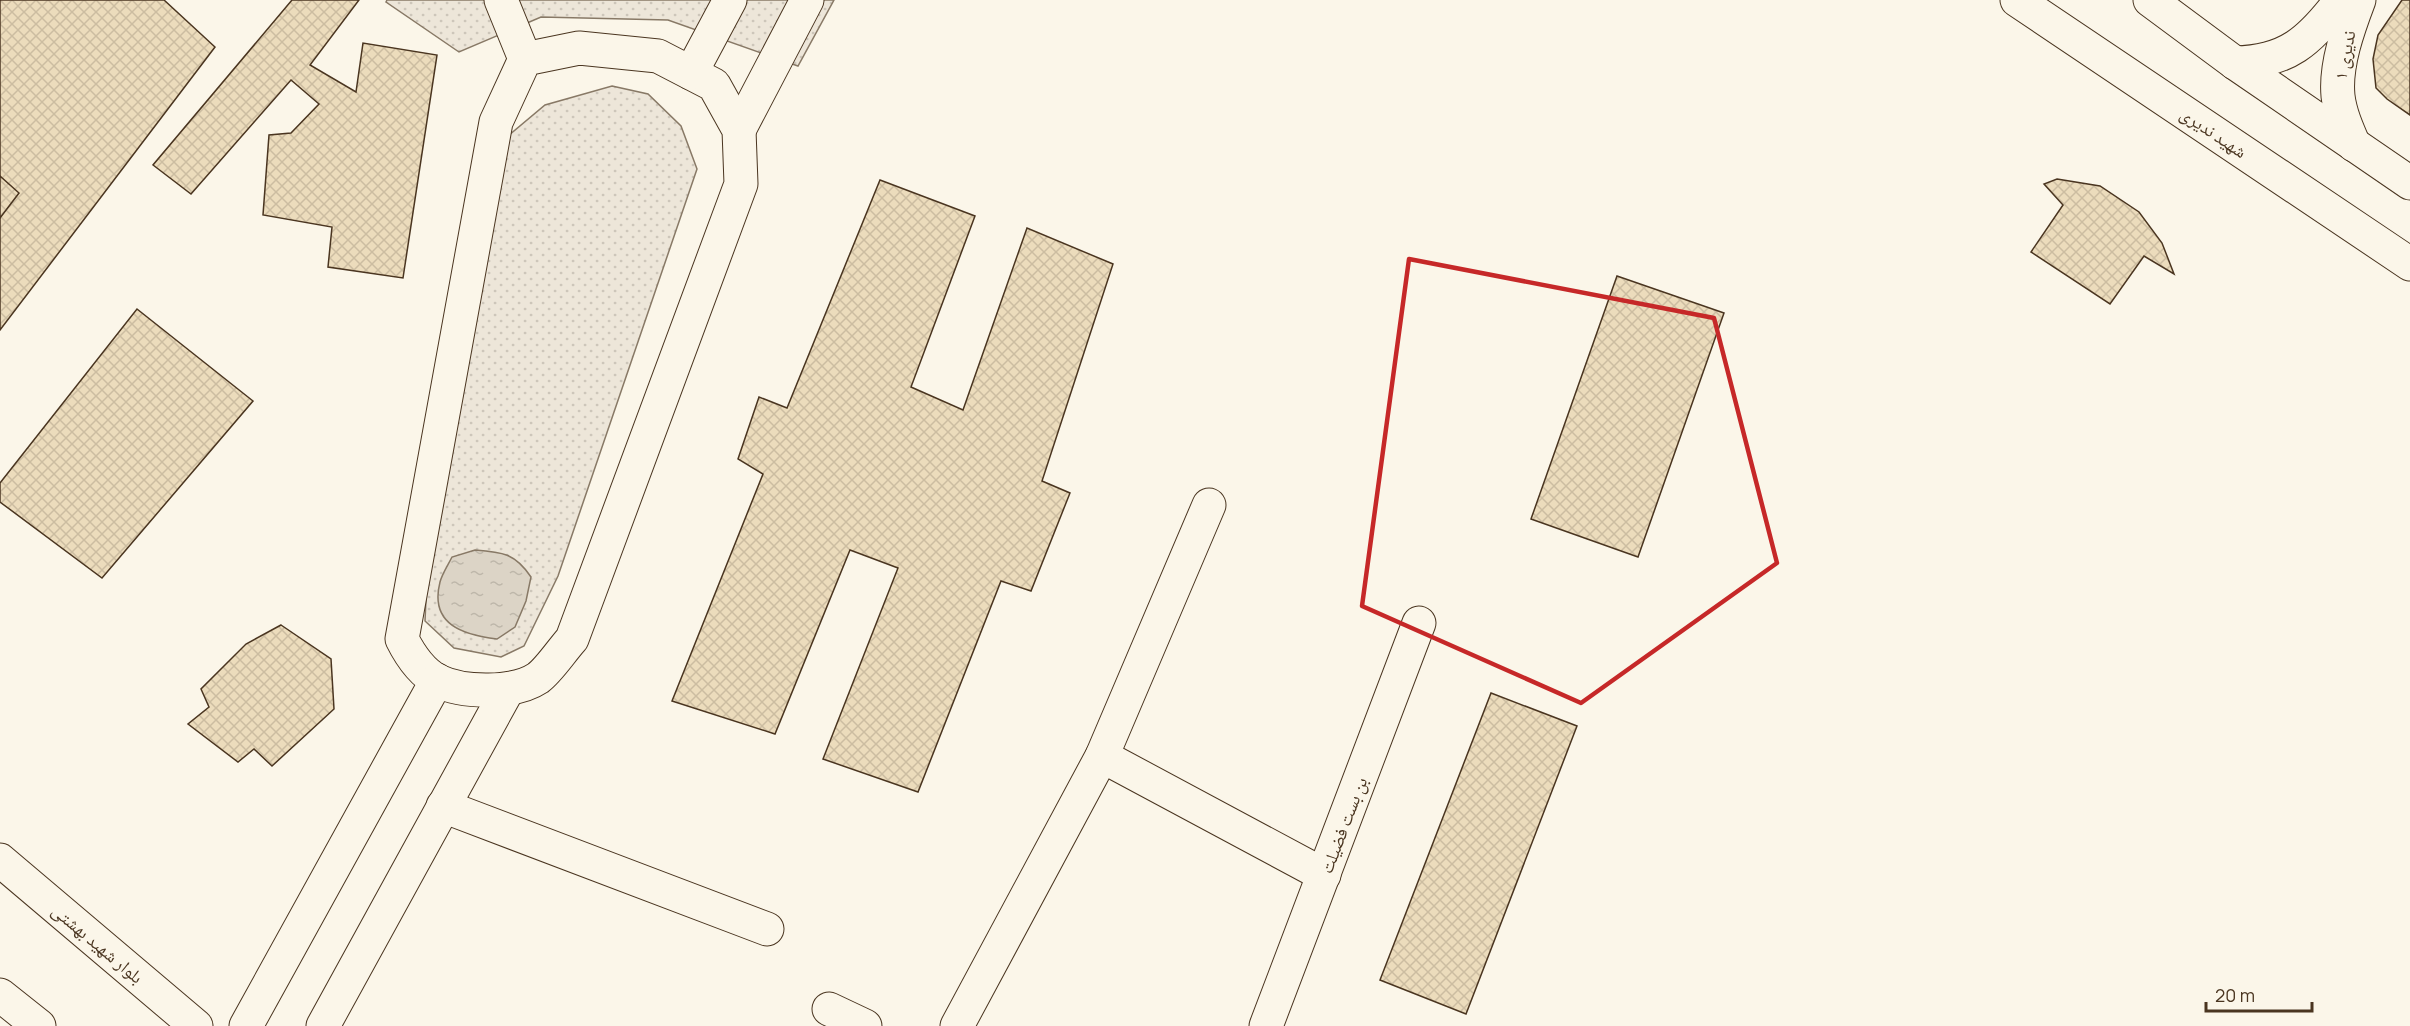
<svg xmlns="http://www.w3.org/2000/svg" width="2410" height="1026" font-family="Manrope,'Noto Naskh Arabic',sans-serif">
<style>
.grass{fill:url(#grass-dots);stroke:#887966;stroke-width:1.5}
.water{fill:url(#water-ripples);stroke:#887966;stroke-width:1.5}
.building{fill:url(#building-cross-hatch);stroke:#4a3520;stroke-width:1.5}
.lines{fill:none;stroke-linecap:round;stroke-linejoin:round}
.minor-casing{stroke:#4a3520;stroke-width:35}
.major-casing{stroke:#4a3520;stroke-width:35}
.minor{stroke:#fbf6e9;stroke-width:33}
.major{stroke:#fbf6e9;stroke-width:33}
.marked{fill:none;stroke:#c62828;stroke-width:4.5;stroke-linejoin:round}
.labels{text-anchor:middle;dominant-baseline:central;stroke-width:4.5;stroke-linejoin:round;paint-order:stroke}
.street-label{font-size:18px;fill:#4a3520;stroke:#fbf6e9}
</style>
<defs>
<pattern id="grass-dots" width="8" height="8" patternUnits="userSpaceOnUse" patternTransform="scale(1.5)"><rect width="8" height="8" fill="#ede6d9"/><path d="M2 2h.1M6 6h.1" fill="none" stroke="#cdc6ba" stroke-width="1.8" stroke-linecap="round"/></pattern>
<pattern id="water-ripples" width="26" height="14" patternUnits="userSpaceOnUse" patternTransform="scale(1.5)"><rect width="26" height="14" fill="#dcd4c6"/><path d="M2 4q2-2 4 0t4 0M15 11q2-2 4 0t4 0" fill="none" stroke="#beb7aa"/></pattern>
<pattern id="building-cross-hatch" width="8" height="8" patternUnits="userSpaceOnUse" patternTransform="scale(1.5)"><rect width="8" height="8" fill="#ecdcbc"/><path d="M0 0l8 8M0 8l8-8" fill="none" stroke="#ccbda1"/></pattern>
</defs>
<rect width="100%" height="100%" fill="#fbf6e9"/>
<g class="grass">
<polygon points="387,0 834,0 798,66 668,20 541,17 459,52 386,2"/>
<polygon points="612,86 648,94 681,126 697,169 558,576 524,646 501,657 454,648 425,621 427,577 508,136 545,105"/>
</g>
<path class="water" d="M 475,550 C 502,552 515,553 531,577 L 526,601 L 515,627 L 497,639 C 464,635 429,625 440,582 C 442,574 448,565 452,557 Z"/>
<g class="building">
<polygon points="0,0 164,0 215,47 0,330"/>
<polygon points="292,0 359,0 310,65 356,92 363,43 437,55 403,278 328,267 332,227 263,215 269,135 291,133 319,104 291,80 191,194 153,165"/>
<polygon points="2402,0 2410,0 2410,115 2387,99 2376,88 2373,59 2378,35"/>
<polygon points="0,176 19,193 0,218"/>
<polygon points="2057,179 2100,186 2139,212 2162,243 2174,274 2144,256 2110,304 2031,252 2063,205 2044,184"/>
<polygon points="880,180 975,216 911,387 963,410 1027,228 1113,264 1042,481 1070,493 1031,591 1001,581 918,792 823,759 898,568 850,550 775,734 672,701 763,474 738,459 759,397 787,408"/>
<polygon points="1617,276 1724,313 1638,557 1531,519"/>
<polygon points="137,309 253,401 102,578 0,502 0,483"/>
<polygon points="281,625 331,659 334,709 272,766 254,749 238,762 188,724 209,707 201,689 246,644"/>
<polygon points="1491,693 1577,726 1466,1014 1380,980"/>
</g>
<g class="lines">
<defs>
<g id="minor">
<polyline points="501,0 525,59"/>
<polyline points="2017,0 2410,264"/>
<polyline points="2150,0 2235,63 2410,183"/>
<path d="M 579,48 L 658,56 L 714,85 L 739,130 L 741,184 L 572,639 C 562,650 549,670 538,678 C 514,694 463,693 438,681 C 421,672 410,655 402,639 L 496,122 L 525,59 Z"/>
<path d="M 2235,63 C 2287,62 2310,41 2341,0"/>
<polyline points="691,73 730,0"/>
<polyline points="739,130 807,0"/>
<path d="M 2354,145 C 2347,129 2340,113 2338,96 C 2335,65 2348,29 2359,0"/>
<polyline points="1102,756 1324,875"/>
<polyline points="443,806 767,929"/>
<polyline points="829,1009 865,1026"/>
<polyline points="246,1026 437,680"/>
<polyline points="323,1026 508,689"/>
<polyline points="957,1026 1102,756 1209,505"/>
<polyline points="1266,1026 1419,623"/>
</g>
<g id="major">
<polyline points="0,860 196,1026"/>
<polyline points="0,995 39,1026"/>
</g>
</defs>
<use href="#minor" class="minor-casing"/>
<use href="#major" class="major-casing"/>
<use href="#minor" class="minor"/>
<use href="#major" class="major"/>
</g>
<path class="marked" d="M 1409,259 L 1714,318 L 1777,563 L 1581,703 L 1362,606 Z"/>
<g class="labels">
<g class="street-label">
<text transform="translate(2344 55) rotate(-79)">ندیری ۱</text>
<text transform="translate(2214 132) rotate(34)">شهید ندیری</text>
<text transform="translate(1343 825) rotate(-69)">بن بست فضیلت</text>
<text transform="translate(98 943) rotate(40)">بلوار شهید بهشتی</text>
</g>
</g>
<path d="M2206 1002v9h106v-9" fill="none" stroke="#4a3520" stroke-width="3"/>
<text x="2215" y="1002" font-size="18" fill="#4a3520" stroke="#fbf6e9" stroke-width="4.5" paint-order="stroke">20 m</text>
</svg>
